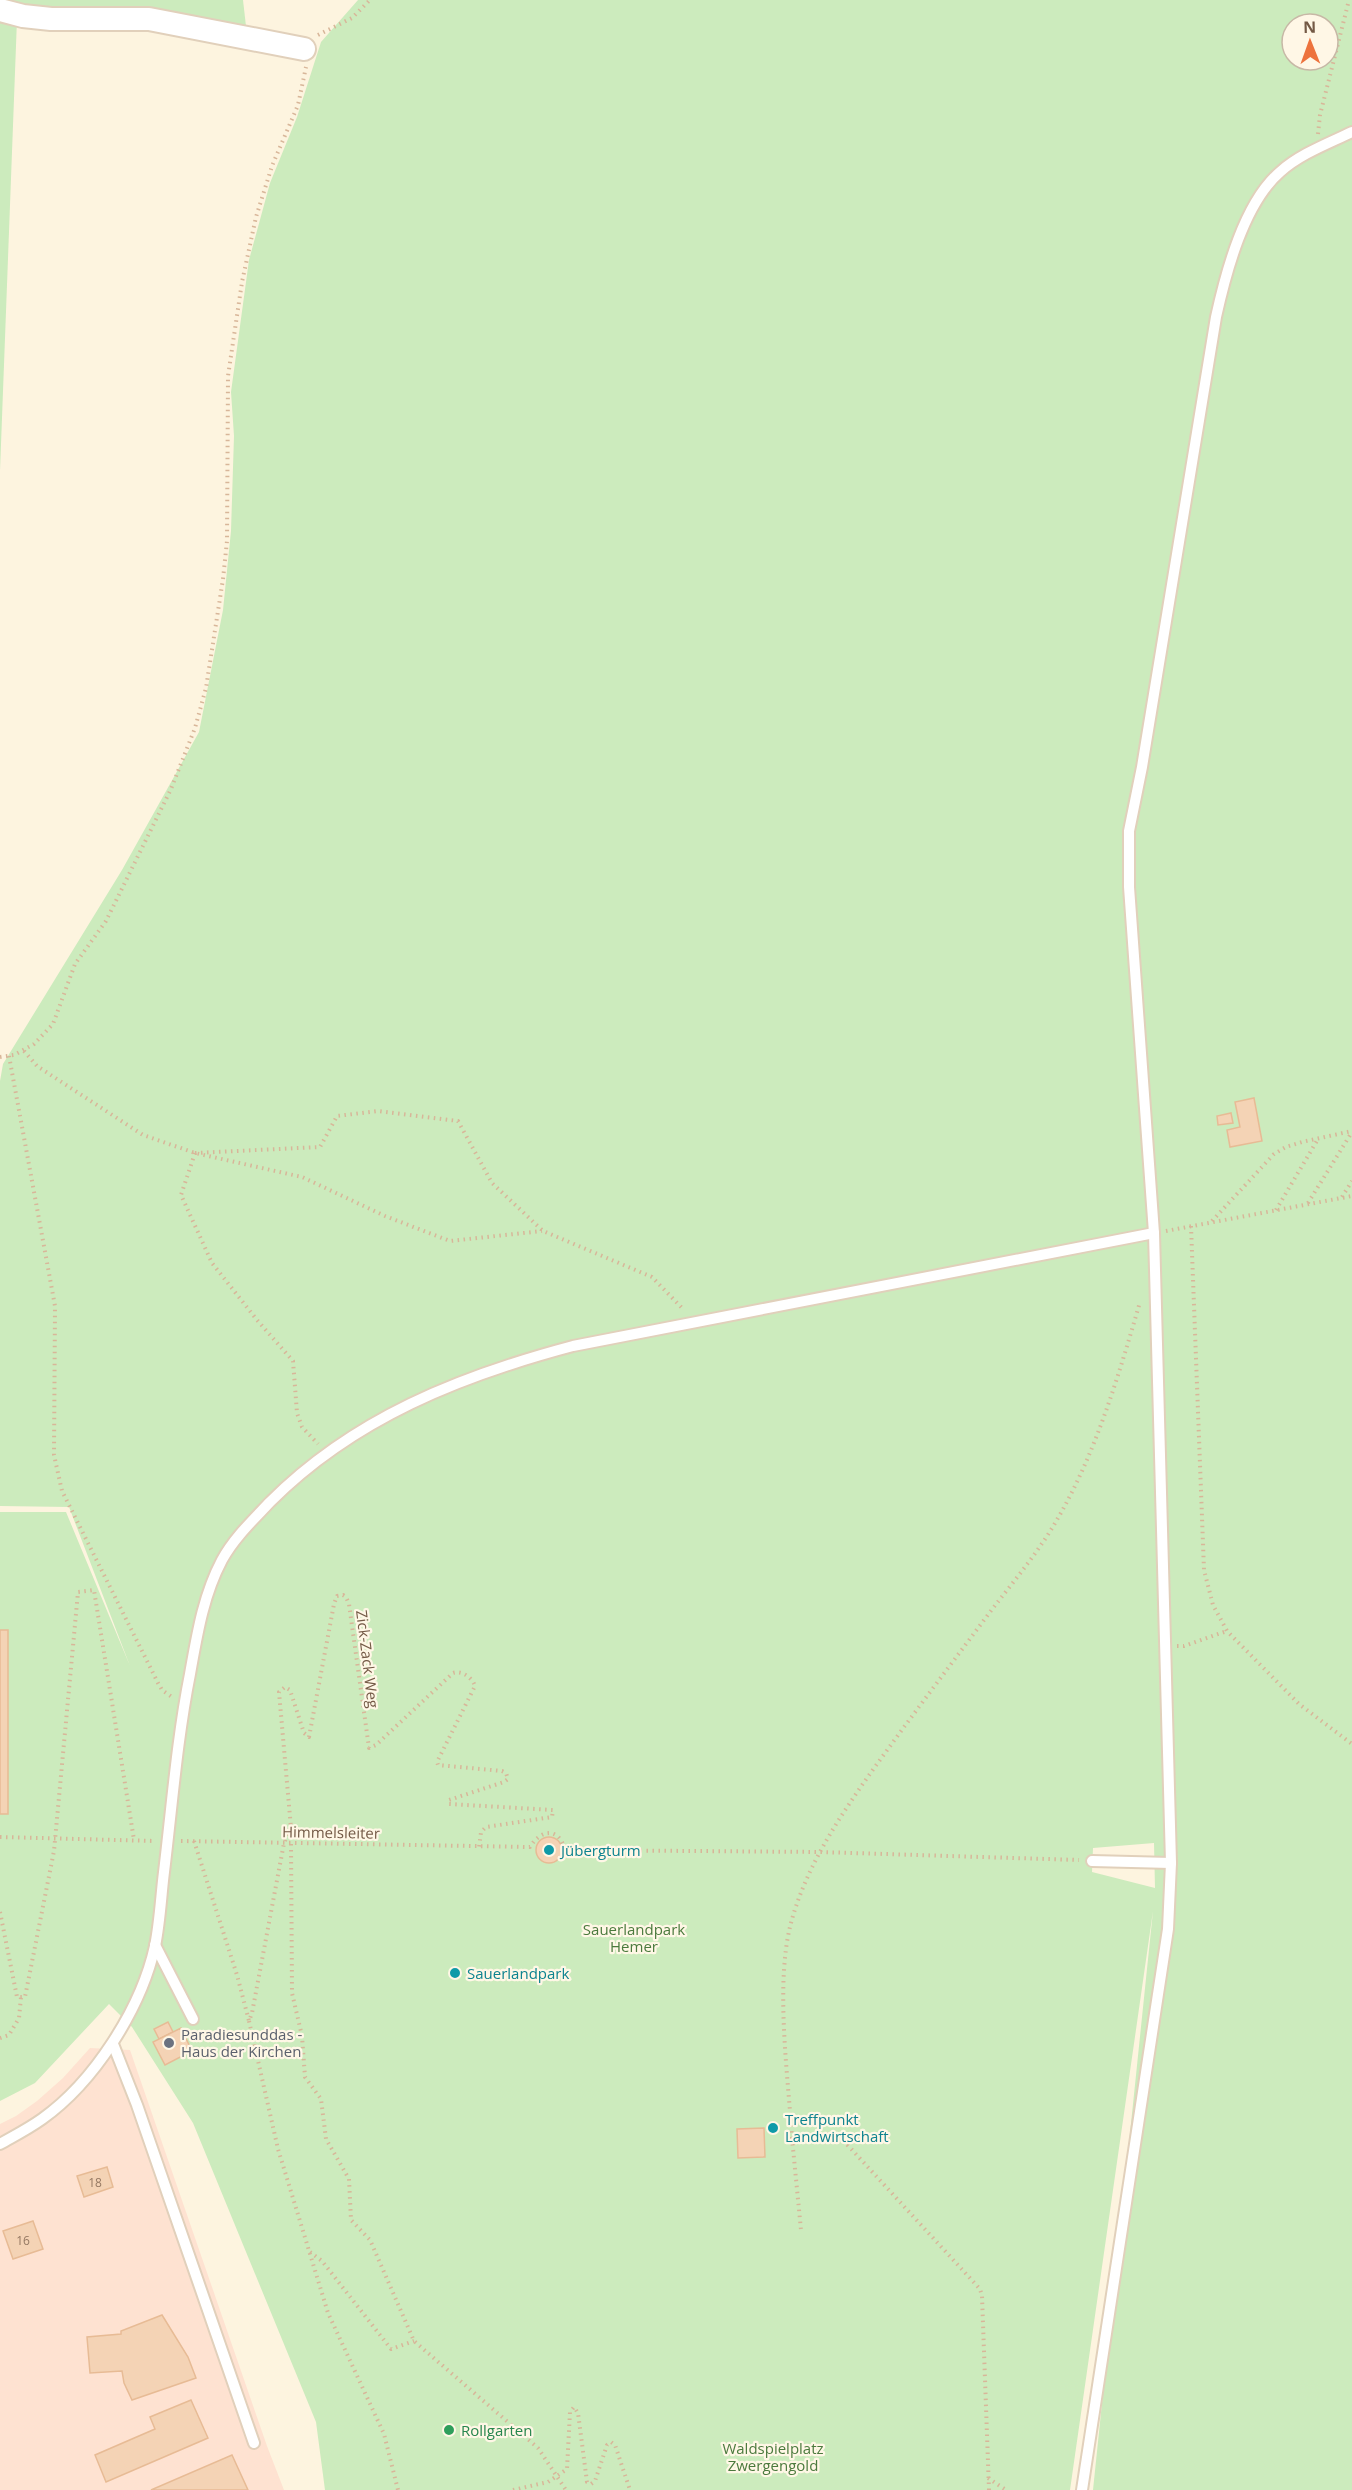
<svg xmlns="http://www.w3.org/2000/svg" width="1352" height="2490" font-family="'Open Sans',sans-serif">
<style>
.commercial{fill:#fee2d1}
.green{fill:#ccebbd;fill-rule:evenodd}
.building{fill:#f4d3b5;stroke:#e7bb95;stroke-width:1.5}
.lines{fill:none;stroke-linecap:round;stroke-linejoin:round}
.lane-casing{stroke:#e1d0bb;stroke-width:14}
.street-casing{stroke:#e1d0bb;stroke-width:26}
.path{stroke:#d8b699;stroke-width:4;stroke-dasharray:1.5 4.5;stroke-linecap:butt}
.lane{stroke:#fff;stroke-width:10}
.street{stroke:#fff;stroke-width:22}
.culture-dot{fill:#0f9aa8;stroke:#fff7e6;stroke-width:2}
.worship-dot{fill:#6b7280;stroke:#fff7e6;stroke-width:2}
.leisure-dot{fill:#2e9e5b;stroke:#fff7e6;stroke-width:2}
.labels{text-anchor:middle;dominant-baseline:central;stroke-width:4.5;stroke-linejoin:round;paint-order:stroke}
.number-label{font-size:12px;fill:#947862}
.street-label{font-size:15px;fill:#745a46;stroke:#fff7e6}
.culture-label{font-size:15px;fill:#0d838f;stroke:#fff7e6;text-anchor:start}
.park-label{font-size:15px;fill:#4b7a3d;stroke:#fff7e6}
.worship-label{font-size:15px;fill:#5b616d;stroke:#fff7e6;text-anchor:start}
.leisure-label{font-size:15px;fill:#27864d;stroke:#fff7e6;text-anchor:start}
</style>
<rect width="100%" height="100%" fill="#fdf4df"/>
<polygon class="commercial" points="90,2048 130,2050 267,2446 284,2490 0,2490 0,2124 16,2116 37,2101 63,2078"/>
<g class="green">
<polygon points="0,0 243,0 247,35 54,15"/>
<path d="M 358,0 L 1352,0 L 1352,2490 L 1093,2490 L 1153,1911 L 1070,2490 L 325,2490 L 316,2422 L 193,2123 L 132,2027 L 109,2004 L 35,2083 L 0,2101 L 0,1512 L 66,1512 L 130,1666 L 69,1507 L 0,1506 L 0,1081 L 3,1064 L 122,870 L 199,732 L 223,610 L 231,531 L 234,436 L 231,392 L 249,260 L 270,183 L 297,117 L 321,42 ZM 1292,24 L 1328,24 L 1328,60 L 1292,60 ZM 1154,1843 L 1155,1888 L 1092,1872 L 1093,1848 Z"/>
<polygon points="0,14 17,19 0,471"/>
</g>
<g class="building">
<polygon points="1254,1098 1262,1141 1230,1147 1227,1130 1240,1127 1235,1102"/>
<polygon points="1231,1113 1233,1123 1218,1125 1217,1116"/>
<rect x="0" y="1630" width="8" height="184"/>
<circle cx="549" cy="1850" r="13"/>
<polygon points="168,2022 173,2032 159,2039 154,2029"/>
<polygon points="181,2028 192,2051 165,2065 153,2042"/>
<polygon points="764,2128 765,2157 738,2158 737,2129"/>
<polygon points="107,2167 113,2187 84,2197 77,2176"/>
<polygon points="33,2221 43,2249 13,2259 3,2231"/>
<polygon points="162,2315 188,2357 196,2378 132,2400 124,2383 122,2371 90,2373 87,2337 121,2334 121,2331"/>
<polygon points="191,2400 208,2438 106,2482 95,2455 155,2429 150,2417"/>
<polygon points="232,2455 248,2490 151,2490"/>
</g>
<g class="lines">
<defs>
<g id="lane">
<polyline points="1092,1861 1171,1863"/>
<polyline points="155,1945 193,2019"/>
<polyline points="113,2044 137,2105 254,2443"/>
<path d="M 0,2144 C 14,2136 28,2129 42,2119 C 94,2082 141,2009 155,1946 C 160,1922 161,1896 164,1872 C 172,1806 177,1739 190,1674 C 197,1635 203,1596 222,1560 C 234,1538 253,1520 270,1502 C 354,1418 460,1376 573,1346 L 1154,1233"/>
<path d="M 1082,2490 L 1168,1929 L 1171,1863 L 1154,1233 L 1129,887 L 1129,831 L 1142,767 L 1216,317 C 1226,272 1244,203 1280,172 C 1300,154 1327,144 1352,132"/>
</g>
<polyline id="street" points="0,10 23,16 51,19 149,19 304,49"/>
</defs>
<use href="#lane" class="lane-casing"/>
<use href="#street" class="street-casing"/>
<g class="path">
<polyline points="318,35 352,18 370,0"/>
<polyline points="1318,134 1320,115 1349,0"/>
<polyline points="24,1051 37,1066 143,1135 195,1153 302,1177 385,1216 450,1241 542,1231"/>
<polyline points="9,1056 55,1306 54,1455 62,1491 158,1683 162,1690 172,1697"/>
<polyline points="0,1057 14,1055 34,1044 53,1024 75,964 106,921 171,789 195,728 206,688 223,579 227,541 228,376 242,282 256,217 272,166 298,105 306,67"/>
<polyline points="195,1153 320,1147 337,1116 378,1111 458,1121 492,1183 543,1231 652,1277 684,1310"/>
<polyline points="195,1153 181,1195 212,1263 257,1320 293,1361 297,1413 302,1427 318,1444"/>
<polyline points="1342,1197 1352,1181"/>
<polyline points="1308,1203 1352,1132"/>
<polyline points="1276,1210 1318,1139"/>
<polyline points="1212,1221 1274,1154 1286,1147 1302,1142 1352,1131"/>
<polyline points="1191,1226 1204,1570 1213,1605 1227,1631 1299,1704 1352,1744"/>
<polyline points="1166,1231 1352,1196"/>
<polyline points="1177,1646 1184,1646 1227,1631"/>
<polyline points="0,1837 155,1841"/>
<path d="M 181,1841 L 530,1847 C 541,1829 559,1827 565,1850 L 820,1852 L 1079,1860"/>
<path d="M 194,1841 L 237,1975 L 249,2021 L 252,2013 L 284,1843 L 291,1828 L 279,1692 L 285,1687 L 290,1690 L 304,1733 L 309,1737 L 334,1604 L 337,1596 L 343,1595 L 346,1597 L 349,1604 L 369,1748 L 376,1745 L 453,1673 C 461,1670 472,1677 475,1686 L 437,1762 L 438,1765 L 502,1771 L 506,1773 L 508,1779 L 504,1782 L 452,1799 L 449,1800 L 449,1804 L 553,1810 L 552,1817 L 486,1827 L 481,1832 L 479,1848"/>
<polyline points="291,1844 292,1993 302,2036 305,2077 321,2099 326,2139 349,2179 351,2220 370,2240 414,2341 538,2448 566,2490"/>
<polyline points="0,1912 17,1997 25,1997 54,1851 78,1592 94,1590 134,1840"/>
<polyline points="249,2021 278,2149 328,2313 384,2434 398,2490"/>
<polyline points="0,2038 9,2035 19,2018 21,1997"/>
<polyline points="792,2138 801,2230"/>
<polyline points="310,2252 322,2261 391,2349 414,2341"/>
<polyline points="988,2478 1006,2490"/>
<polyline points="513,2490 548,2482 567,2469 570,2412 574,2407 578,2413 587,2482 591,2484 595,2481 607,2445 611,2442 615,2445 630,2490"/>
<path d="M 989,2490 L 982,2296 L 980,2289 L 842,2139 L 829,2134 L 792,2138 C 788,2075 775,1983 791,1923 C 805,1870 836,1822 867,1778 C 907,1722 949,1667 990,1612 C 1010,1586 1031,1561 1049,1533 C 1093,1463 1117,1381 1140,1302"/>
</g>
<use href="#lane" class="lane"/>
<use href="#street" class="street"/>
</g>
<g class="culture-dot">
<circle cx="549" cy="1850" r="6"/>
<circle cx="455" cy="1973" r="6"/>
<circle cx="773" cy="2128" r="6"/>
</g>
<circle class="worship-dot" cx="169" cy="2043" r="6"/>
<circle class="leisure-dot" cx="449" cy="2430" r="6"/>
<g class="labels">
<g class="number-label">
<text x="95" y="2182">18</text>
<text x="23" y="2240">16</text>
</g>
<g class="street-label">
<text transform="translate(368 1659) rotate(83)">Zick-Zack Weg</text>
<text transform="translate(331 1832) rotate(1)">Himmelsleiter</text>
</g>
<g class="culture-label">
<text x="561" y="1850">Jübergturm</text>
<text x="467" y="1973">Sauerlandpark</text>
<text x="785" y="2119">Treffpunkt<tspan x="785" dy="17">Landwirtschaft</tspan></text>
</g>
<g class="park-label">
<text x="634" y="1929">Sauerlandpark<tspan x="634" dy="17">Hemer</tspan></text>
<text x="773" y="2448">Waldspielplatz<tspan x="773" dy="17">Zwergengold</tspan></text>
</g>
<g class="worship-label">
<text x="181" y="2034">Paradiesunddas -<tspan x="181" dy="17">Haus der Kirchen</tspan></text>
</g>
<g class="leisure-label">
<text x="461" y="2430">Rollgarten</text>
</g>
</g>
<g transform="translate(1310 42) rotate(359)"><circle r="28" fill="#fff7e6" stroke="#c7b8a6" stroke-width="1.5"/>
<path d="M0-4.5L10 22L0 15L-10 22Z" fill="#ed733d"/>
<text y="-9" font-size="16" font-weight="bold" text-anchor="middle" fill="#745a46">N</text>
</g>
</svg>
